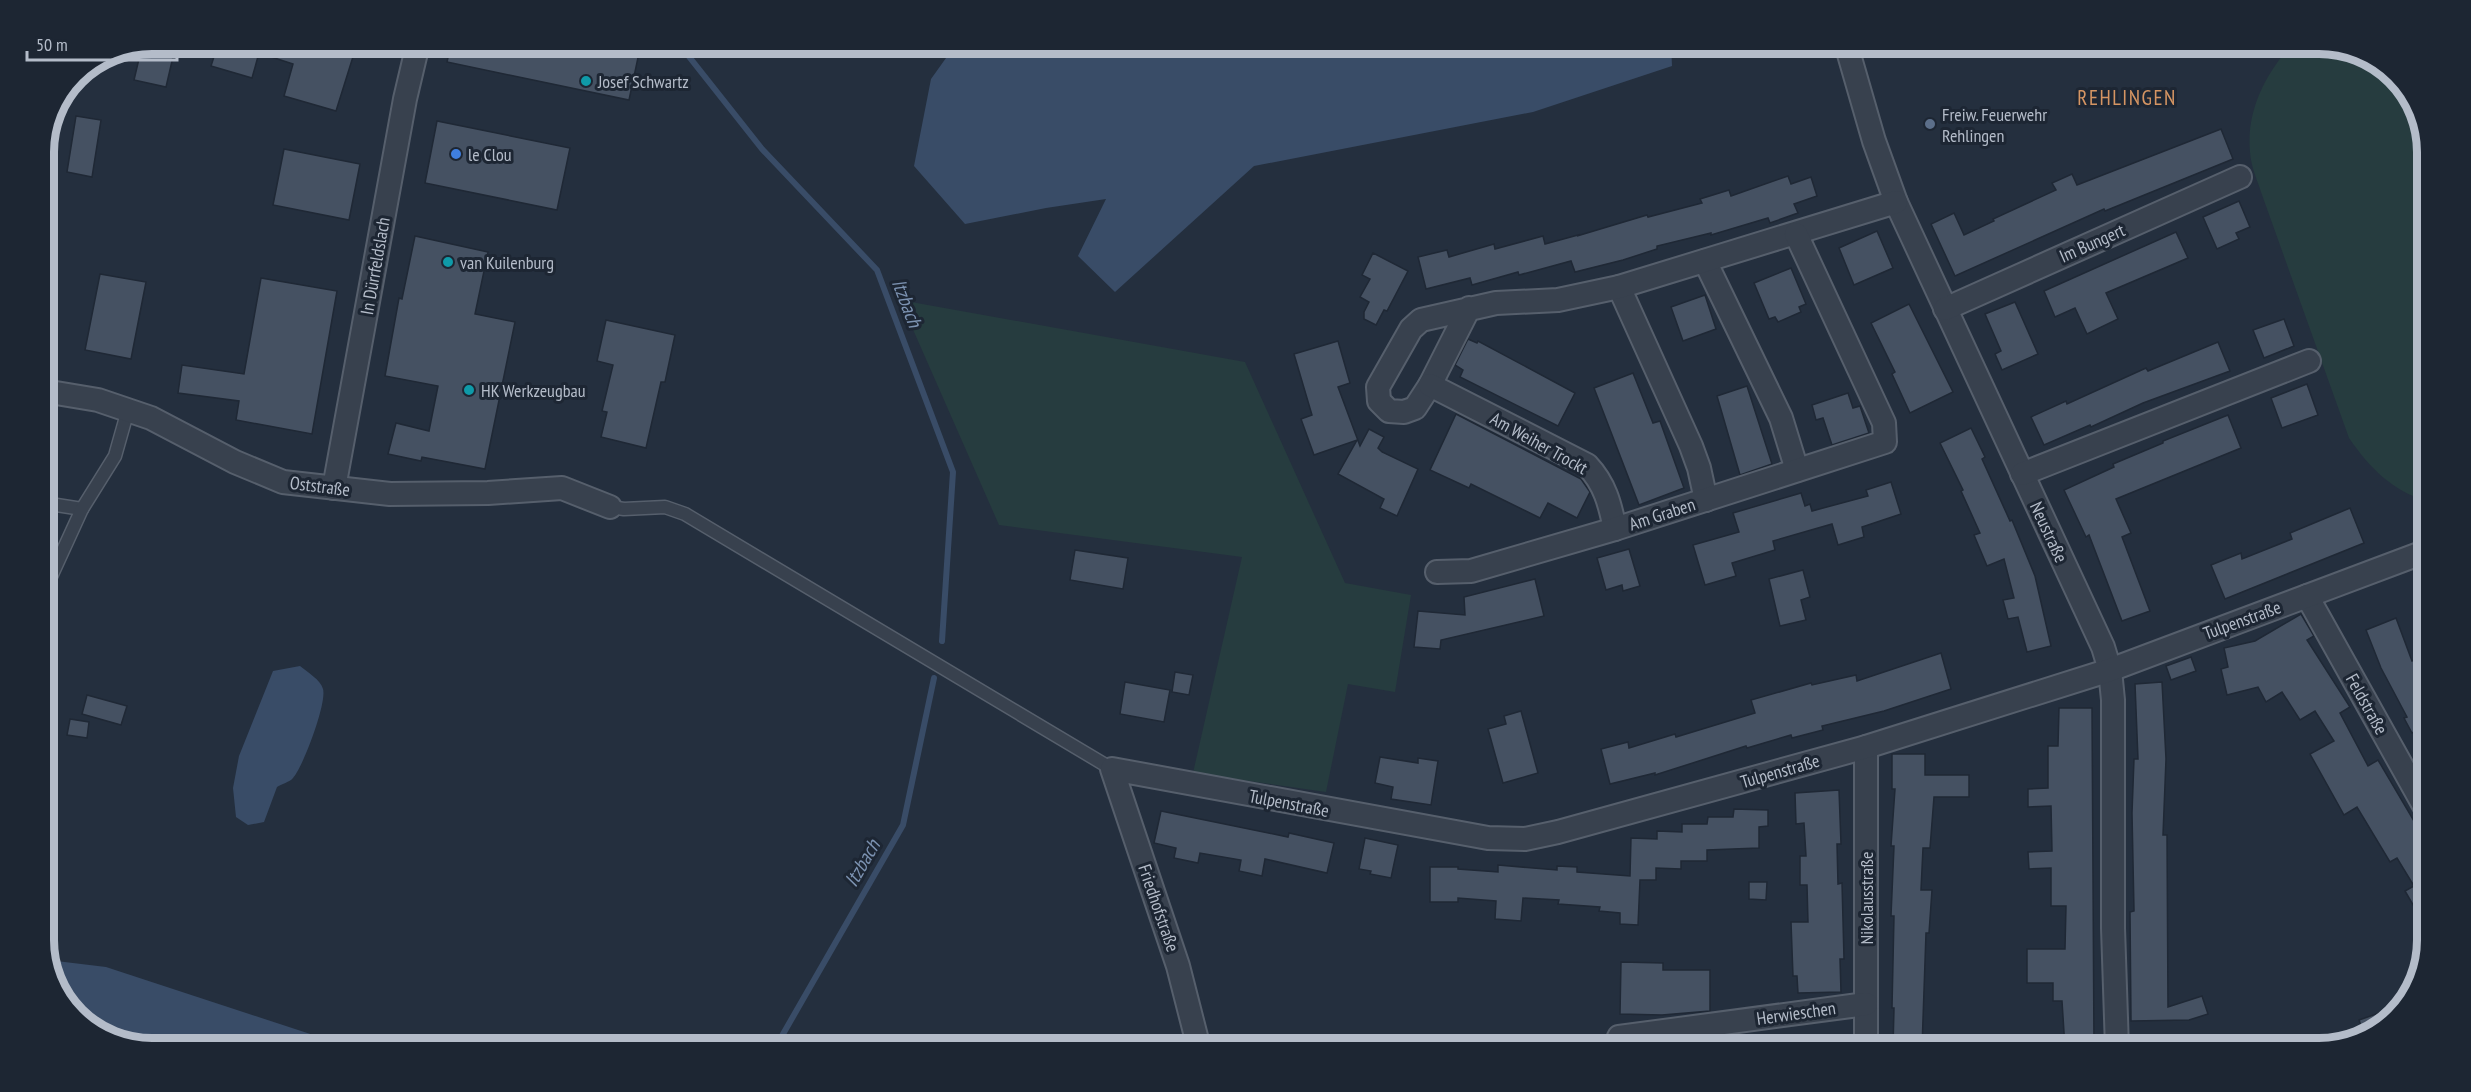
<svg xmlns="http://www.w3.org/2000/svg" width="2471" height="1092" font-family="'PT Sans Narrow',sans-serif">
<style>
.green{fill:#263c3f}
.water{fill:#394c67}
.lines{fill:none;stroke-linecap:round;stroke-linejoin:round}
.stream{stroke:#394c67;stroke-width:6}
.building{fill:#455162;stroke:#1f2835;stroke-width:1.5}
.lane-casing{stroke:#565f6c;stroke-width:15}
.street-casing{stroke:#565f6c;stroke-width:26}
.lane{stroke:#38414e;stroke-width:12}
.street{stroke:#38414e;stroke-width:22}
.culture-dot{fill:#0f9aa8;stroke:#1d2633;stroke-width:2}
.service-dot{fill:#5c6f8a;stroke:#1d2633;stroke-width:2}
.shop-dot{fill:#3f7fe0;stroke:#1d2633;stroke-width:2}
.labels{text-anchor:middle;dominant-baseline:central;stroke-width:6;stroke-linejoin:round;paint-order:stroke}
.poi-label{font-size:18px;fill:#b4bcc9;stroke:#1d2633;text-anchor:start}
.street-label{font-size:18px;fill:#b4bcc9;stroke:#1d2633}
.water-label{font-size:20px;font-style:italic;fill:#7c92b1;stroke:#1d2633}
.quarter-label{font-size:21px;letter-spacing:1.5px;fill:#d59563;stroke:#1d2633}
.rim{fill:none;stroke:#b4bcc9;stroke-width:8}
</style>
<rect width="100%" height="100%" fill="#242f3e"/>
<g class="green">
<path d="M 2292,44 L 2319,44 L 2360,52 L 2405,86 L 2427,146 L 2427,501 C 2392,491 2369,467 2349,438 L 2261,192 C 2258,182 2253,171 2251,160 C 2244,115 2263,77 2292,44 Z"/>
<polygon points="900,300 1245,362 1345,583 1411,595 1395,692 1348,684 1326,792 1193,773 1242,557 999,525"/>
</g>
<g class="water">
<polygon points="956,44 1671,44 1672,66 1533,112 1254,166 1115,292 1078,256 1106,199 1046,208 965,224 914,166 931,79"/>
<path d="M 300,666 C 307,672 321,680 323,689 C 327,703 303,767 293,778 C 290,782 281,784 277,787 L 264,822 L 248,825 L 236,817 L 233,788 L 239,756 L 273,671 Z"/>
<polygon points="48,960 106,967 353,1048 152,1048 111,1040 66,1006"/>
</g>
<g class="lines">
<g class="stream">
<polyline points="679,44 762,149 877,270 953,472 942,641"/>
<polyline points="775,1048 903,825 934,678"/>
</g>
</g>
<g class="building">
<polygon points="152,44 176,44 166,87 134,80 142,46"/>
<polygon points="218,44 357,44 336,111 284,96 293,64 259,53 252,78 211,66"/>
<polygon points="451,44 596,44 639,53 629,100 447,62"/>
<polygon points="76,116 101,120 92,177 67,172"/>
<polygon points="437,121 570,148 557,210 425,183"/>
<polygon points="2221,129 2233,159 2105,211 2104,209 1955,276 1931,224 1954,213 1964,235 1994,221 1993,219 2056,190 2052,183 2072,174 2077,185"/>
<polygon points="284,149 360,164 349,220 273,205"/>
<polygon points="1788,176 1791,184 1811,177 1817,196 1794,204 1798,213 1770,223 1768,218 1711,235 1711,233 1657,246 1657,249 1623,260 1575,272 1571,261 1519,275 1518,272 1472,285 1470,278 1426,289 1418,257 1447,250 1449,257 1494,244 1495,249 1543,236 1545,244 1578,235 1577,236 1647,215 1648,217 1702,203 1700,199 1729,190 1731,196"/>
<polygon points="2239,201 2250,227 2236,233 2239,239 2217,249 2203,217"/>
<polygon points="1877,231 1893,268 1854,285 1839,248"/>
<polygon points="2176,232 2188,258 2106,293 2118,319 2087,334 2075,308 2055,317 2044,291"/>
<polygon points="415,236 488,252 475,314 515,322 485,469 422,457 421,461 388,454 396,423 429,431 438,386 385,376 399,298 402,299"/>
<polygon points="1373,253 1408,271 1387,311 1384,310 1376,325 1364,319 1364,312 1369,302 1360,297 1370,279 1362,275"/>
<polygon points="1791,268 1806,304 1799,307 1801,312 1778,322 1775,317 1769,319 1754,283"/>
<polygon points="100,274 146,282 131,359 85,350"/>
<polygon points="261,278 337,291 312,434 236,420 239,401 178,393 182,365 244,374"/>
<polygon points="1705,295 1716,329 1683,341 1671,307"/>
<polygon points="2015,302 2038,354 2002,370 1995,354 2001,351 1985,314"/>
<polygon points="1909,304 1953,392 1910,413 1892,374 1895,372 1871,323"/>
<polygon points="2284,319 2294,346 2264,358 2253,330"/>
<polygon points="606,320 675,335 665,382 661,382 646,448 601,437 607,412 602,411 613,365 597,361"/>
<polygon points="1468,339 1477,343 1478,341 1575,393 1558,426 1460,377 1463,370 1455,365"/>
<polygon points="1338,341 1350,383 1338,387 1360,446 1369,429 1384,437 1378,448 1382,452 1418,469 1397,516 1380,508 1384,499 1338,474 1357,440 1314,455 1301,419 1312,415 1294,354"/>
<polygon points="2218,342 2230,371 2143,403 2091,427 2090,425 2044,445 2031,417 2066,401 2067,404 2146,368 2148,371"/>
<polygon points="1633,373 1653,423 1660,421 1684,488 1639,505 1594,388"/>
<polygon points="2307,384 2318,415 2282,428 2271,398"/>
<polygon points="1747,386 1772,464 1740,475 1717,396"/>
<polygon points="1848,393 1853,408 1860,406 1869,433 1832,445 1823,418 1816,420 1812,405"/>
<polygon points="1456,414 1581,479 1590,492 1577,518 1548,503 1540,518 1471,484 1469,488 1430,470"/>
<polygon points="2228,415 2241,448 2116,499 2131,533 2122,537 2150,611 2122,621 2089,535 2086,537 2064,490 2114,467 2113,464 2163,443 2163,441"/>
<polygon points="1971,428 1985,457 1982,459 2010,521 2012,520 2035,576 2051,646 2027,652 2018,617 2008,619 2003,600 2014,598 2004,559 1987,566 1974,535 1980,533 1961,491 1963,490 1940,443"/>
<polygon points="1891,482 1901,514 1862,527 1864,537 1838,545 1832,524 1773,541 1775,550 1732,563 1736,576 1705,585 1693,545 1739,532 1733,513 1801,493 1805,506 1810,504 1812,511 1868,496 1866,490"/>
<polygon points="2350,508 2364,543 2225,599 2211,565 2241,553 2242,559 2292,539 2290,533"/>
<polygon points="1629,549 1640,586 1623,591 1622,585 1606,590 1597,558"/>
<polygon points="1075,550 1128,558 1123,589 1070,580"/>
<polygon points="1803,570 1810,597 1801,600 1806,620 1780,626 1769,579"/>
<polygon points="1535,579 1544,616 1441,640 1440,649 1414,647 1418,611 1465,615 1464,597"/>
<polygon points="2301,614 2314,636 2307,640 2350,707 2340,713 2368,766 2378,760 2427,843 2427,929 2405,891 2414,886 2397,858 2390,862 2357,807 2344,815 2310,754 2334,741 2315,711 2300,720 2282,692 2266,702 2258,687 2227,695 2221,669 2228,667 2224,648 2255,641"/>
<polygon points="2396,618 2412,661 2416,659 2427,681 2427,725 2412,733 2404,718 2407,717 2381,668 2366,630"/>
<polygon points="1941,653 1951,689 1884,711 1822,726 1823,730 1792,738 1791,735 1747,748 1746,746 1655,775 1655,773 1610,784 1601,749 1628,742 1629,748 1675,734 1676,737 1755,713 1751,700 1811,683 1812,685 1856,675 1857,681"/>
<polygon points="2191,657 2196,671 2171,680 2166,666"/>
<polygon points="1175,672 1193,675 1189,695 1172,692"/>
<polygon points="1125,682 1170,690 1164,722 1120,714"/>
<polygon points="2162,682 2166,759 2163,835 2167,835 2168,1007 2202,996 2208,1014 2189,1020 2131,1021 2130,912 2134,911 2132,813 2134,759 2138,759 2135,684"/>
<polygon points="87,695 127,706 121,725 82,714"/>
<polygon points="2059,708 2092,708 2094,1048 2065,1048 2062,1001 2053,1001 2053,983 2027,983 2027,949 2065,949 2066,906 2051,906 2051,868 2029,869 2028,852 2052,851 2051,806 2028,807 2028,789 2048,788 2048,746 2058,746"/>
<polygon points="1521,711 1538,773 1503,783 1488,729 1506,724 1504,716"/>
<polygon points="70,719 89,722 87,738 67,735"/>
<polygon points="1892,754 1925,754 1925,775 1969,775 1969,797 1934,797 1930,848 1923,848 1921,890 1932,890 1929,933 1926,933 1922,1048 1893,1048 1894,1008 1892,1008 1894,916 1891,916 1894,846 1891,846 1895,789 1892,789"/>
<polygon points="1380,757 1418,763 1418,758 1438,761 1431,805 1391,799 1393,787 1375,783"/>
<polygon points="1839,790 1841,844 1837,844 1838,884 1842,883 1844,959 1840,959 1841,992 1798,993 1797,976 1793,976 1791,922 1808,922 1807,885 1800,885 1800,856 1806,856 1804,823 1796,824 1795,793"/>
<polygon points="1734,809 1768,810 1768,826 1759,827 1759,848 1707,850 1707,861 1681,861 1681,869 1656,868 1656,880 1640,880 1638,925 1620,924 1620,913 1599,911 1600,907 1558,904 1559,900 1523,898 1521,921 1495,919 1496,901 1458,898 1458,902 1430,902 1430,867 1458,867 1458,869 1498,872 1498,865 1557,870 1557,866 1577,867 1577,872 1630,876 1631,838 1657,839 1657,831 1682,832 1682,824 1707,824 1708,817 1733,817"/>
<polygon points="1161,811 1288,837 1289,833 1334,843 1327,873 1265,859 1262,876 1239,871 1241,860 1200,853 1198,863 1174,858 1176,848 1154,843"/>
<polygon points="1365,838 1398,845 1391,878 1370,874 1371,871 1359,869"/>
<polygon points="1749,882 1767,882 1766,900 1749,899"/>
<polygon points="1621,962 1663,963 1663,970 1710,970 1710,1011 1662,1015 1620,1014"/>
<polygon points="2399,1006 2379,1030 2364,1035 2359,1020"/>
</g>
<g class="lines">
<defs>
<g id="lane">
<polyline points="44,503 82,509"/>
<polyline points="610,507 624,509 665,507 685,514 1112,769"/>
<polyline points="44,592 82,509 115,456 128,410"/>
</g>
<g id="street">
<polyline points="1846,44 1874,141 1896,202 2103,647 2110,670 2113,700 2113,928 2117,1048"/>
<polyline points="1705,261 1781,418 1797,470"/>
<polyline points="1619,287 1691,446 1699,468 1706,500"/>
<polyline points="1469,308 1430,385 1415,408 1404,412 1389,411 1379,401 1378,387 1411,329 1421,320 1496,303 1558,300 1619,287 1896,202"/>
<polyline points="1945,309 2240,177"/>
<path d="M 1430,385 L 1587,465 C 1605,484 1610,504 1615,529"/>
<polyline points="44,391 98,400 151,418 235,462 283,482 390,494 488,493 562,488 610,507"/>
<polyline points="2022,474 2309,361"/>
<polyline points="334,488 405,99 418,44"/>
<polyline points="1437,572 1471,571 1615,529 1885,442 1884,423 1796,234"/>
<polyline points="2307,596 2427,811"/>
<polyline points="1866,747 1866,1048"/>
<polyline points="1619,1037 1866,1004"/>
<polyline points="1199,1048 1178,966 1112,769 1488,838 1525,839 1558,832 1866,747 2110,670 2427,551"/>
</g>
</defs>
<use href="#lane" class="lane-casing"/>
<use href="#street" class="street-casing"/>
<use href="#lane" class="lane"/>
<use href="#street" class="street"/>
</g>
<g class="culture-dot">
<circle cx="586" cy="81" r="6"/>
<circle cx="448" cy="262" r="6"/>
<circle cx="469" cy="390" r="6"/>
</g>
<circle class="service-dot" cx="1930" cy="124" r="6"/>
<circle class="shop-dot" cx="456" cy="154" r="6"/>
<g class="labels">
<g class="poi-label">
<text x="598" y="81">Josef Schwartz</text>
<text x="1942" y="114">Freiw. Feuerwehr<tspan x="1942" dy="21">Rehlingen</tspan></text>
<text x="468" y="154">le Clou</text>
<text x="460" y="262">van Kuilenburg</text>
<text x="481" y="390">HK Werkzeugbau</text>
</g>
<g class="street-label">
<text transform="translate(2092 243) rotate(-24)">Im Bungert</text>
<text transform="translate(375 266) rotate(-80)">In Dürrfeldslach</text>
<text transform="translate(1539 443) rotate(29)">Am Weiher Trockt</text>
<text transform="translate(320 486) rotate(7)">Oststraße</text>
<text transform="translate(1662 514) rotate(-18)">Am Graben</text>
<text transform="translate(2049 532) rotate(65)">Neustraße</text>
<text transform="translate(2242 620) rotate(-20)">Tulpenstraße</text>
<text transform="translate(2367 704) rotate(61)">Feldstraße</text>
<text transform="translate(1780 771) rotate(-16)">Tulpenstraße</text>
<text transform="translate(1289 803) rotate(11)">Tulpenstraße</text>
<text transform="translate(1866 898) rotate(-90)">Nikolausstraße</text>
<text transform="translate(1159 908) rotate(71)">Friedhofstraße</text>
<text transform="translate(1796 1013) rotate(-8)">Herwieschen</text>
</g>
<g class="water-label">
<text transform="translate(907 303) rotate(69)">Itzbach</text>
<text transform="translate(862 863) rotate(-60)">Itzbach</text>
</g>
<g class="quarter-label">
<text x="2127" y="97">REHLINGEN</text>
</g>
</g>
<path d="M0 0H2471V1092H0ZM152 54H2319A98 98 0 0 1 2417 152V940A98 98 0 0 1 2319 1038H152A98 98 0 0 1 54 940V152A98 98 0 0 1 152 54Z" fill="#1d2633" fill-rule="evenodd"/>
<path class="rim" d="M152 54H2319A98 98 0 0 1 2417 152V940A98 98 0 0 1 2319 1038H152A98 98 0 0 1 54 940V152A98 98 0 0 1 152 54Z"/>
<path d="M27 51v9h150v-9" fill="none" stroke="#b4bcc9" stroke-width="3"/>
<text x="36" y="51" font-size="18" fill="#b4bcc9" stroke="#1d2633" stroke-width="4.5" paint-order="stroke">50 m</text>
</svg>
